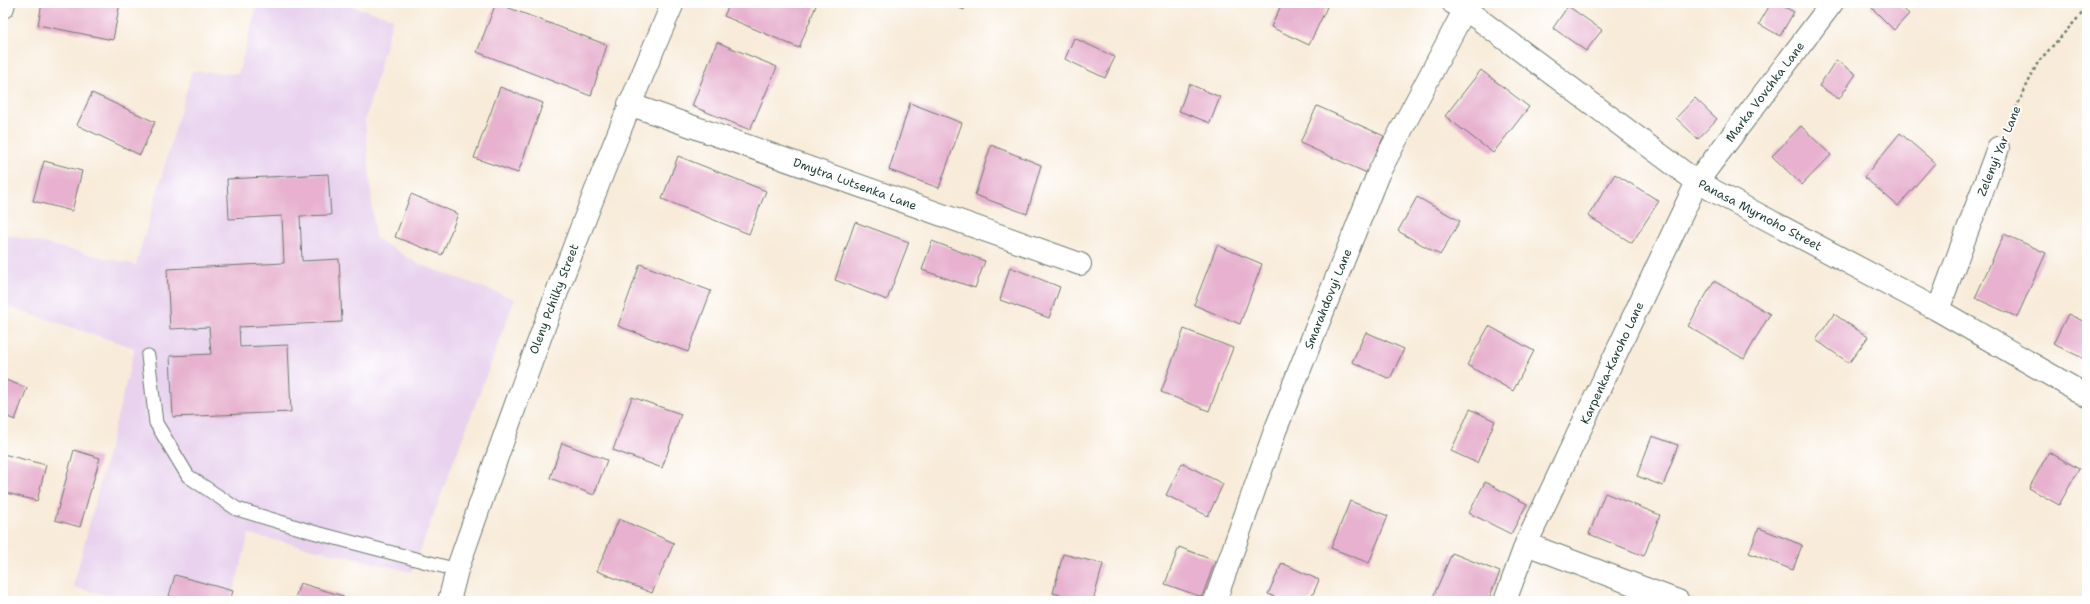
<svg xmlns="http://www.w3.org/2000/svg" width="2090" height="604" font-family="'Shantell Sans',sans-serif">
<style>
.built{fill:#e8d2ee}
.building{fill:#e7b1cf}
.lines{fill:none;stroke-linecap:round;stroke-linejoin:round}
.service-casing{stroke:#6b7a6e;stroke-width:15}
.minor-casing{stroke:#6b7a6e;stroke-width:24}
.path{stroke:#6b7a6e;stroke-width:2.5;stroke-dasharray:3 3;stroke-linecap:butt}
.service{stroke:#fff;stroke-width:13}
.minor{stroke:#fff;stroke-width:22}
.labels{text-anchor:middle;dominant-baseline:central;stroke-width:4;stroke-linejoin:round;paint-order:stroke}
.street-label{font-size:12px;fill:#1f3d34;stroke:#fff}
</style>
<rect width="100%" height="100%" fill="#fff"/>
<filter id="ink" filterUnits="userSpaceOnUse"><feTurbulence type="fractalNoise" baseFrequency=".025" numOctaves="2"/><feDisplacementMap in="SourceGraphic" scale="8" xChannelSelector="R" yChannelSelector="G"/><feConvolveMatrix kernelMatrix="1 2 1 2 8 2 1 2 1" color-interpolation-filters="sRGB"/></filter>
<filter id="wash" filterUnits="userSpaceOnUse"><feTurbulence type="fractalNoise" baseFrequency=".012" numOctaves="4" result="noise"/><feDisplacementMap in="SourceGraphic" scale="16" xChannelSelector="R" yChannelSelector="G"/><feGaussianBlur stdDeviation="0.9" result="paint"/><feColorMatrix in="noise" values="0 0 0 0 0 0 0 0 0 0 0 0 0 0 0 0 0 1.4 0 .05"/><feComposite in="paint" operator="in"/></filter>
<g filter="url(#wash)">
<rect width="100%" height="100%" fill="#f8ebd9"/>
<polygon class="built" points="258,3 340,3 393,18 365,121 375,238 419,264 515,299 412,572 249,534 231,601 131,601 73,587 135,348 3,305 3,234 136,265 192,71 238,74"/>
<g id="blocks">
<g class="building">
<polygon points="42,3 120,3 113,40 38,25"/>
<polygon points="496,3 607,45 591,96 477,52"/>
<polygon points="730,3 817,3 799,48 724,16"/>
<polygon points="947,3 967,3 964,10"/>
<polygon points="1282,3 1318,3 1327,7 1309,45 1271,27"/>
<polygon points="1771,3 1777,3 1794,12 1780,36 1759,24"/>
<polygon points="1873,3 1897,3 1909,14 1894,30 1870,6"/>
<polygon points="1568,6 1602,30 1586,51 1553,28"/>
<polygon points="1074,38 1115,57 1105,78 1065,59"/>
<polygon points="717,42 777,67 750,130 692,106"/>
<polygon points="1836,60 1856,74 1839,99 1819,86"/>
<polygon points="1481,70 1529,107 1493,153 1445,116"/>
<polygon points="1189,84 1220,97 1210,123 1179,111"/>
<polygon points="500,87 543,103 518,173 474,158"/>
<polygon points="92,93 155,122 140,155 77,125"/>
<polygon points="1695,98 1717,119 1698,139 1676,118"/>
<polygon points="910,103 962,123 939,188 889,170"/>
<polygon points="1317,106 1384,136 1367,173 1300,143"/>
<polygon points="1801,126 1831,155 1802,185 1772,156"/>
<polygon points="1900,133 1935,163 1898,206 1864,177"/>
<polygon points="991,145 1041,165 1027,214 975,195"/>
<polygon points="678,156 766,191 749,234 662,199"/>
<polygon points="44,161 82,171 72,211 33,201"/>
<polygon points="328,174 331,215 300,216 302,261 339,259 342,322 239,327 240,347 288,345 291,412 173,417 170,356 211,354 209,327 170,329 167,269 284,263 282,216 229,219 227,179"/>
<polygon points="1615,174 1659,201 1632,243 1588,216"/>
<polygon points="411,194 458,214 442,255 395,237"/>
<polygon points="1417,197 1460,221 1440,255 1398,231"/>
<polygon points="855,222 909,242 887,300 835,280"/>
<polygon points="2004,234 2046,253 2017,317 1975,298"/>
<polygon points="932,241 985,261 975,288 922,270"/>
<polygon points="1217,245 1262,264 1240,324 1194,305"/>
<polygon points="640,264 711,291 688,352 618,326"/>
<polygon points="1010,267 1060,287 1049,318 1000,300"/>
<polygon points="1714,281 1770,314 1744,359 1688,326"/>
<polygon points="1834,314 1868,337 1849,363 1816,340"/>
<polygon points="2068,314 2087,323 2087,360 2053,344"/>
<polygon points="1489,326 1534,351 1513,391 1467,365"/>
<polygon points="1184,329 1233,348 1209,411 1161,392"/>
<polygon points="1366,332 1404,349 1390,379 1352,362"/>
<polygon points="3,379 27,388 15,420 3,415"/>
<polygon points="632,397 681,414 662,468 613,450"/>
<polygon points="1470,409 1495,421 1477,463 1451,451"/>
<polygon points="1652,436 1678,445 1663,486 1637,476"/>
<polygon points="562,443 607,460 594,495 550,478"/>
<polygon points="74,450 100,458 80,527 55,520"/>
<polygon points="2049,452 2079,469 2059,505 2029,488"/>
<polygon points="3,454 46,465 37,501 3,492"/>
<polygon points="1182,463 1223,484 1208,516 1166,495"/>
<polygon points="1485,482 1527,504 1511,534 1469,513"/>
<polygon points="1605,493 1660,515 1644,556 1589,534"/>
<polygon points="1350,501 1388,516 1369,563 1331,548"/>
<polygon points="619,519 674,543 652,593 597,571"/>
<polygon points="1759,528 1802,545 1793,570 1749,553"/>
<polygon points="1179,547 1215,561 1202,597 1165,584"/>
<polygon points="1452,553 1500,572 1488,601 1442,601 1433,597"/>
<polygon points="1063,554 1103,564 1093,601 1083,601 1053,593"/>
<polygon points="1282,563 1319,580 1310,601 1284,601 1268,594"/>
<polygon points="175,575 233,591 230,601 188,601 169,596"/>
<polygon points="300,583 343,596 342,601 294,601"/>
</g>
</g>
</g>
<g filter="url(#ink)">
<use href="#blocks" fill-opacity="0" stroke="#6b7a6e" stroke-width="1"/>
<g class="lines">
<defs>
<polyline id="service" points="148,356 156,423 188,476 237,509 313,532 457,570"/>
<g id="minor">
<polyline points="1453,3 1465,9 1697,182 1938,310 2087,396"/>
<polyline points="3,7 4,3"/>
<polyline points="629,104 1080,264"/>
<polyline points="1938,310 1998,148"/>
<polyline points="1526,544 1678,601"/>
<path d="M 449,601 L 457,570 C 524,379 592,189 673,3"/>
<polyline points="1215,601 1275,431 1378,174 1465,9"/>
<polyline points="1505,601 1526,544 1697,182 1832,3"/>
</g>
</defs>
<use href="#service" class="service-casing"/>
<use href="#minor" class="minor-casing"/>
<polyline class="path" points="2008,125 2038,62 2087,8"/>
<use href="#service" class="service"/>
<use href="#minor" class="minor"/>
</g>
</g>
<g class="labels">
<g class="street-label">
<text transform="translate(1765 92) rotate(-53)">Marka Vovchka Lane</text>
<text transform="translate(1999 151) rotate(-68)">Zelenyi Yar Lane</text>
<text transform="translate(855 184) rotate(20)">Dmytra Lutsenka Lane</text>
<text transform="translate(1760 215) rotate(28)">Panasa Myrnoho Street</text>
<text transform="translate(554 299) rotate(-69)">Oleny Pchilky Street</text>
<text transform="translate(1328 299) rotate(-68)">Smarahdovyi Lane</text>
<text transform="translate(1612 363) rotate(-65)">Karpenka-Karoho Lane</text>
</g>
</g>
<rect width="2090" height="604" fill="none" stroke="#fff" stroke-width="16"/>
</svg>
